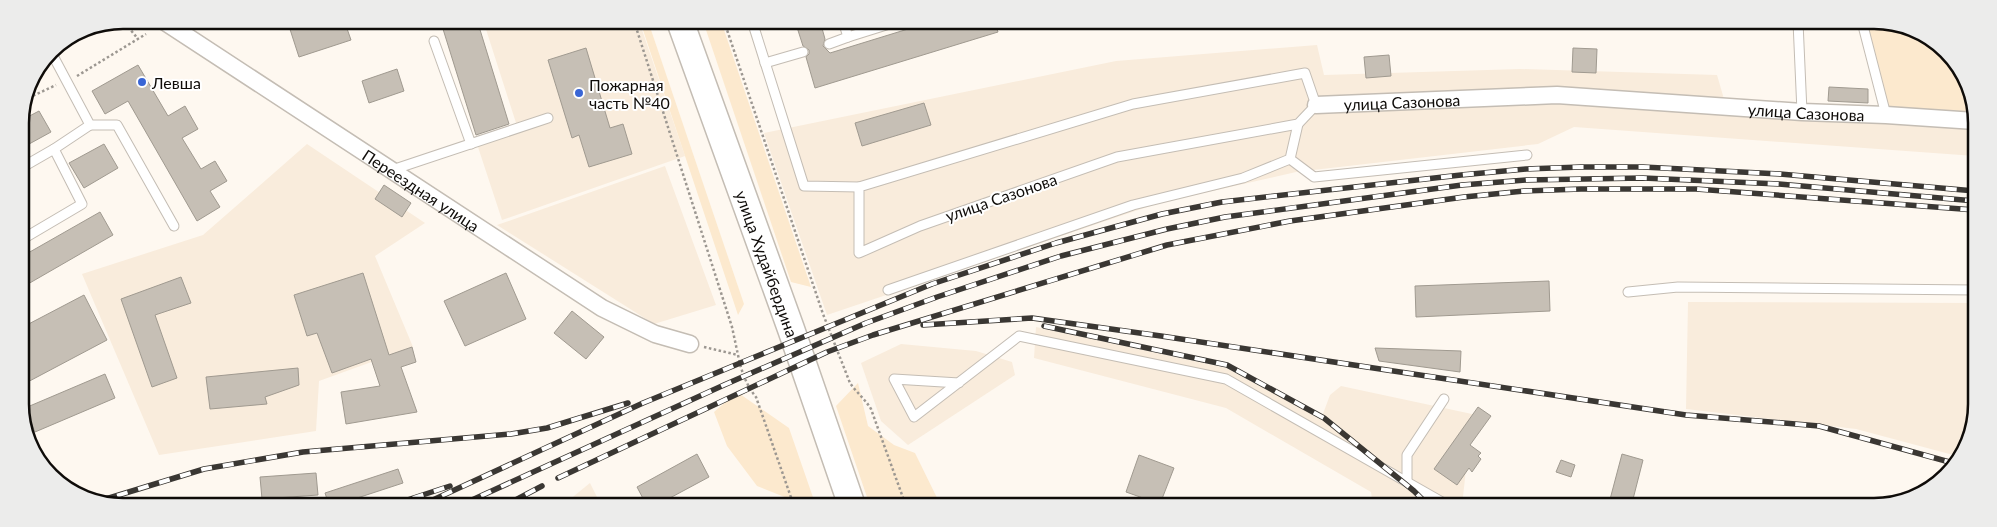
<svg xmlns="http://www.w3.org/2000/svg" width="1997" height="527" font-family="Lato,sans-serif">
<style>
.built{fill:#f9ecdc}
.green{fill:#fce9ce}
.building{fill:#c6bfb5;stroke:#a09a90}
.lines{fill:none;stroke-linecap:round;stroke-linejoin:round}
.lane-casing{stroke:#c4bdb4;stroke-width:11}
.street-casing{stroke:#c4bdb4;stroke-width:19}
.primary-casing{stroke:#c4bdb4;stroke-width:29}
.path{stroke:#9c9791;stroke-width:2.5;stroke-dasharray:2.5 2.5;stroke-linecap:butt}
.lane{stroke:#fff;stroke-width:9}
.street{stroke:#fff;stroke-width:16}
.primary{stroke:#fff;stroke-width:26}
.rail-casing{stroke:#3a3733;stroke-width:5.5}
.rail{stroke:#fff;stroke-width:4;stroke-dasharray:11;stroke-linecap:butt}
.poi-dot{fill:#3965d5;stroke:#fff;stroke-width:2}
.labels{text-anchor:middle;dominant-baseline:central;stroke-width:4;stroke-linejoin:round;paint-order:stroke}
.poi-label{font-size:16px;fill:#0f0c09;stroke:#fff;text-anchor:start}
.street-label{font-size:16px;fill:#0f0c09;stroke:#fff}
.rim{fill:none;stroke:#0f0c09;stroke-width:2.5}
</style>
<rect width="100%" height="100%" fill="#fef8f0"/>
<g class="built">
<polygon points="483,20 639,21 685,156 502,220 476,141 517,126"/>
<polygon points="1317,45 1324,75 1520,69 1717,75 1724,99 1975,113 1975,156 1574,127 1538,144 1296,172 1159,203 827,315 764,133 1116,61"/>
<polygon points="307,144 425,223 375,256 413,347 319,381 316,431 159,455 82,274 203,235"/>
<polygon points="665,166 716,305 654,324 497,225"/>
<polygon points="1688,302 1975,303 1975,425 1957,456 1856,429 1686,409"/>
<polygon points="1036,327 1226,368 1321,419 1330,395 1341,386 1472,414 1462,506 1373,506 1371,492 1226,408 1034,358"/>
<polygon points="901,344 976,351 1012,362 1015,375 908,445 881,421 861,363"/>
<polygon points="590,483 601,505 563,505"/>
</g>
<g class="green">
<polygon points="640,21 648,21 744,304 738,315"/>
<polygon points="703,21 721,21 811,287 791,282"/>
<polygon points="1862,22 1895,22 1947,50 1975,102 1975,118 1886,115"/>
<polygon points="858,383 868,426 894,445 915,453 941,506 870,506 836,406"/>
<polygon points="737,392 789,428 816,506 790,506 787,498 757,486 727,446 714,412"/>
</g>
<g class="building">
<polygon points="287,20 344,20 351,40 299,57"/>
<polygon points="469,20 477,20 509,124 476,135 443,29"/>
<polygon points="795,21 820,21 825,39 823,46 830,53 934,21 994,21 998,32 815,88 806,57 809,54 809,50 803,46"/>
<polygon points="586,48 610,128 623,124 632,154 589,167 579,135 572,138 548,60"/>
<polygon points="1573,48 1597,49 1596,73 1572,72"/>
<polygon points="1389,55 1391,76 1366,78 1364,57"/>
<polygon points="138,65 168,116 185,106 198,129 182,138 201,169 215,161 227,181 210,191 220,207 197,221 128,101 105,114 92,91"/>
<polygon points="397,69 404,91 369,103 362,81"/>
<polygon points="1829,87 1868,89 1868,103 1828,101"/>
<polygon points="924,103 931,125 862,146 855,123"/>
<polygon points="39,111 51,132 20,149 20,121"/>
<polygon points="104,144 118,168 84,188 69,163"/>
<polygon points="384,185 411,203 402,217 375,199"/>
<polygon points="100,212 113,235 21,288 21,257"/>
<polygon points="363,273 389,355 412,347 416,362 401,367 417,412 346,424 341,392 380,386 371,359 332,373 317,333 307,336 294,295"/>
<polygon points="506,273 526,319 465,346 444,301"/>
<polygon points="181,277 191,303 155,315 177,378 152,387 121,299"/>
<polygon points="1549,281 1550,311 1416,317 1415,286"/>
<polygon points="84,295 107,340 22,385 21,328"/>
<polygon points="572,311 604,337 586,359 554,333"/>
<polygon points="1375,348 1461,351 1460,372 1379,361"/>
<polygon points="298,368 299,385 265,397 267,404 210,409 206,377"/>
<polygon points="105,374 115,398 35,432 25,408"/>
<polygon points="1478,407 1491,416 1470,445 1481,453 1478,456 1481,459 1472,472 1469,468 1457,485 1434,469"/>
<polygon points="697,454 709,477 655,506 647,506 637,487"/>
<polygon points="1622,454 1643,460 1631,507 1608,507"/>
<polygon points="1139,455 1174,468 1160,504 1126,492"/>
<polygon points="1561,460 1575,465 1571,477 1556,472"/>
<polygon points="398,469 403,483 336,505 329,505 325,493"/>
<polygon points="316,473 318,495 262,499 260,477"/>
</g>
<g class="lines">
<defs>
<g id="lane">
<polyline points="752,21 804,186 859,187"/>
<polyline points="1798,22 1802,112"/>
<polyline points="1862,22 1886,115"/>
<polyline points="848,37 899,21"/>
<polyline points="434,41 471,144"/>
<polyline points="829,44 848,37 843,21"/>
<polyline points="50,50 90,125 117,125 174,226"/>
<polyline points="765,63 803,52"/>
<polygon points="1305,73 1316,105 1298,124 1117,157 920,226 859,253 859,187 1133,104"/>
<polyline points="54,149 90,125"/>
<polyline points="1290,159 1314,177 1527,155"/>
<polyline points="21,168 54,149 82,204 21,240"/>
<polyline points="392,170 548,118"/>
<polyline points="888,290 1133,205 1243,178 1290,159 1298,124"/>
<polyline points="1628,292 1678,287 1975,290"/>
<polyline points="959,383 894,379 914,417 1019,336 1226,379 1449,506"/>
<polyline points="1407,481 1407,455 1444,399"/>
</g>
<g id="street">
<path id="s1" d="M 162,20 L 602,308 L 655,334 L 690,344"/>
<path id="s2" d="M 1316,105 L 1557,95 L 1802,112 L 1886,115 L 1975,121"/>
</g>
<g id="primary">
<path id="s3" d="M 680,21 L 791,329 L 852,506"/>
</g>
</defs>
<use href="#lane" class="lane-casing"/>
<use href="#street" class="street-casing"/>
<use href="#primary" class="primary-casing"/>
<g class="path">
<polyline points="634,21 732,327 738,355"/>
<path d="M 724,21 L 823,314 L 850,383 C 856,392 865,399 871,409 L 906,506"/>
<polyline points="125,23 138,39"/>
<polyline points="77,76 146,34"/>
<polyline points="24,100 56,85"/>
<path d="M 704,347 L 738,355 C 741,370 746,385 756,397 L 794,506"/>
</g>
<use href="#lane" class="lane"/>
<use href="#street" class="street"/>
<use href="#primary" class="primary"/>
<defs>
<g id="rail">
<polyline points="923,325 1032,318 1161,336 1686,415 1819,426 1953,463"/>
<polyline points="1044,326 1227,365 1324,418 1414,491 1429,506"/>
<polyline points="558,478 827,352 873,335 1167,245 1290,221 1464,197 1524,191 1581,189 1696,189 1975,210"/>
<polyline points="96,502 204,469 303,452 511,434 547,428 628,403"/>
<polyline points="392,505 450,486"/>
<polyline points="422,505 643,403 932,284 1056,243 1162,214 1222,202 1461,175 1526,169 1581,167 1643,167 1780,174 1975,191"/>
<polyline points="461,505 724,385 866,323 937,297 1061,256 1167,229 1225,217 1462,185 1526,180 1643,178 1779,184 1975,201"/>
<polyline points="506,505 542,486"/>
</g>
</defs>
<use href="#rail" class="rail-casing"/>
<use href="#rail" class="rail"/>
</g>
<g class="poi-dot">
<circle cx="142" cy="82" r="5"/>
<circle cx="579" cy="93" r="5"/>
</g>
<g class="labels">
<g class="poi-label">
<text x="152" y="82">Левша</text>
<text x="589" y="84">Пожарная<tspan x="589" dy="18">часть №40</tspan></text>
</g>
<g class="street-label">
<text stroke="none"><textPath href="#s2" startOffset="86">улица Сазонова</textPath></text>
<text stroke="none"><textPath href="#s2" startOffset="491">улица Сазонова</textPath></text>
<text stroke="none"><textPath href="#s1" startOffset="310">Переездная улица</textPath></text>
<text transform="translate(1001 197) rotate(-19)">улица Сазонова</text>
<text stroke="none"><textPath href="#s3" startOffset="258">улица Худайбердина</textPath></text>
</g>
</g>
<path d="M0 0H1997V527H0ZM123 29H1874A94 94 0 0 1 1968 123V404A94 94 0 0 1 1874 498H123A94 94 0 0 1 29 404V123A94 94 0 0 1 123 29Z" fill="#ececeb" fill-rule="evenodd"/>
<path class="rim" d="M123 29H1874A94 94 0 0 1 1968 123V404A94 94 0 0 1 1874 498H123A94 94 0 0 1 29 404V123A94 94 0 0 1 123 29Z"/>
</svg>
